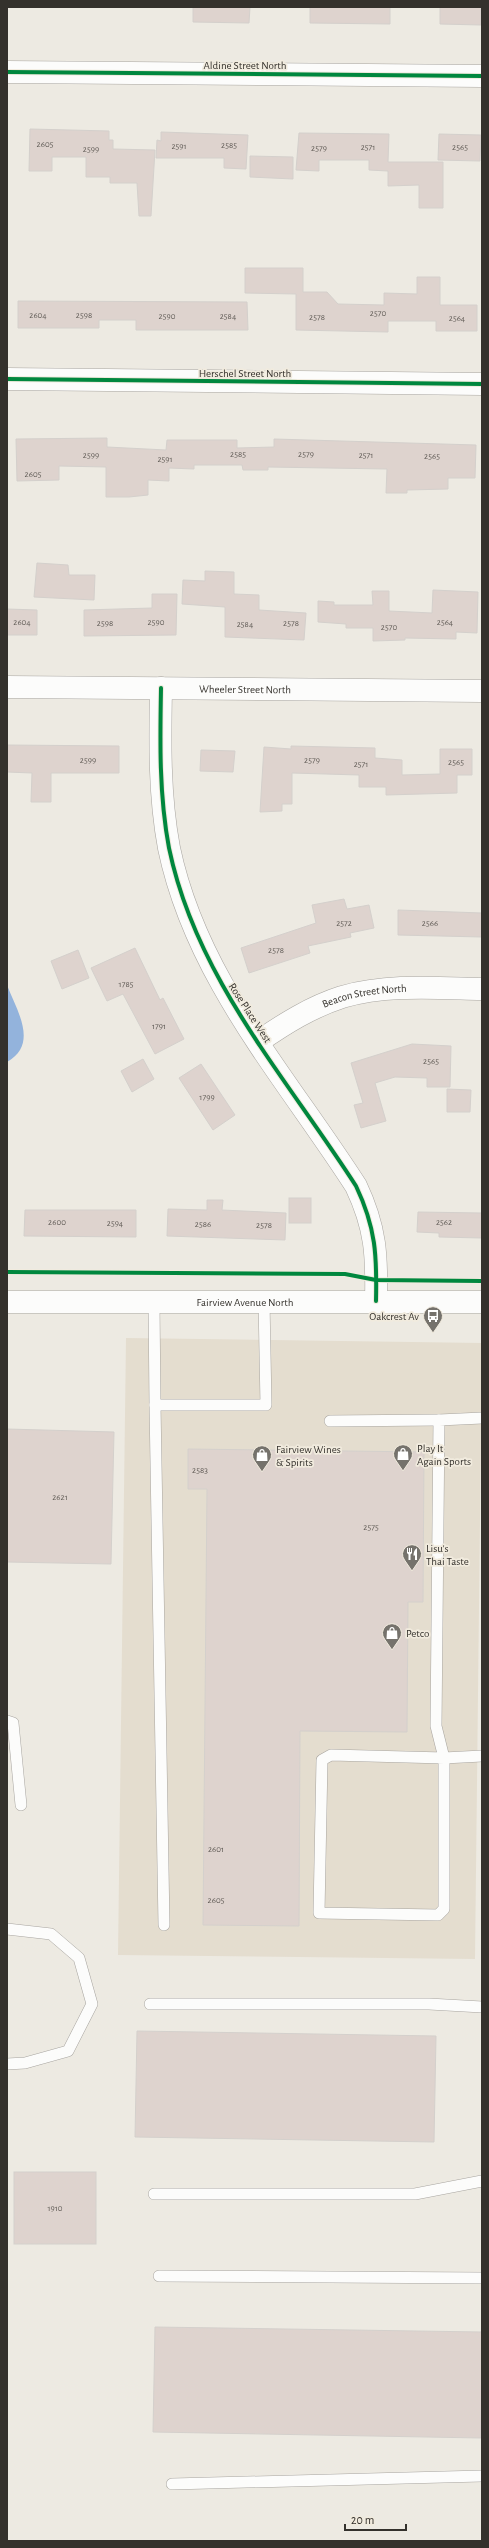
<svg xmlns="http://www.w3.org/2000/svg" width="489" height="2548" font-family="'Alegreya Sans',sans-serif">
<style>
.built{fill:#e4ddcf}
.water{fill:#93b3dc}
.building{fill:#ded3ce;stroke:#d4d0cc}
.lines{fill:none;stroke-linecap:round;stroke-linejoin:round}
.service-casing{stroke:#a8a5a0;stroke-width:12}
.minor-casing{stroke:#a8a5a0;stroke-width:23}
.tertiary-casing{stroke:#a8a5a0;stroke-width:23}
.service{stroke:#fcfcfb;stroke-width:11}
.minor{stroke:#fcfcfb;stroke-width:22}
.tertiary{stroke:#fcfcfb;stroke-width:22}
.cycleway-casing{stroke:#f1ebde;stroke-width:6}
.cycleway{stroke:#00873e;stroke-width:4}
.labels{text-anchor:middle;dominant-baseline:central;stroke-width:3.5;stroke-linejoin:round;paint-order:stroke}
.number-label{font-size:9px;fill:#615c57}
.street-label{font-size:11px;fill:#34312c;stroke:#f1ebde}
.poi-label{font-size:11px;fill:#34312c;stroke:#f1ebde;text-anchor:start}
</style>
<rect width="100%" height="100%" fill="#edeae2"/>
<polygon class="built" points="126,1338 482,1343 475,1959 118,1955"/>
<path class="water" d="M 7,985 C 17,1011 39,1044 7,1062 Z"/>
<g class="building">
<polygon points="193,7 250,7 249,23 193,22"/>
<polygon points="310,7 390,7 390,24 310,23"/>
<polygon points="440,7 481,7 481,25 440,24"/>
<polygon points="30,129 109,131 109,140 113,140 113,149 155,150 151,216 139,216 137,183 110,183 110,177 86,177 86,157 52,157 52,171 29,171"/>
<polygon points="161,132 248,135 246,169 224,168 224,158 156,158 157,140 161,141"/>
<polygon points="299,133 389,134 388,162 443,162 443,208 419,208 419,185 388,186 388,171 369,170 369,160 319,160 319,171 296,170"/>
<polygon points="439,134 481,135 480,161 438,160"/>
<polygon points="250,156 293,157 293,179 250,177"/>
<polygon points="245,268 303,268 303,292 327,292 338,304 384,305 384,293 417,294 417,277 440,277 440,305 477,305 477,331 436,331 436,321 388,321 388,332 296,330 296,294 245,293"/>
<polygon points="18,301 247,302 248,330 136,330 136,320 99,320 99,328 18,328"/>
<polygon points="107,438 107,447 166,450 167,440 237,440 237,448 274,447 274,439 476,445 475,478 448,478 448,489 407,490 407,493 386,493 387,469 268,467 268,470 243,470 242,465 194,465 194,469 169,468 169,481 148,480 148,495 129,497 106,497 106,467 59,466 59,480 17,481 16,439"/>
<polygon points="37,563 68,565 69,575 95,575 94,600 34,597"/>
<polygon points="205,571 234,572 234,594 259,595 259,610 306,613 304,640 225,637 225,607 182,604 183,580 205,581"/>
<polygon points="433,590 478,592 477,633 456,632 456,639 405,638 405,640 373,641 373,628 346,628 346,624 318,622 318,601 334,602 334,605 373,605 372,591 389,591 389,611 432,613"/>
<polygon points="152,594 177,594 176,635 84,636 84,610 152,608"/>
<polygon points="7,609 37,610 37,635 7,635"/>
<polygon points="7,745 119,746 119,773 51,773 51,802 31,802 32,773 7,772"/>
<polygon points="291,746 375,748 375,758 402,760 402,775 440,774 440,749 472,749 472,775 457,775 457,793 386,795 386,787 359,787 359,775 292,773 292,804 282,804 282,811 260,812 264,747 291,749"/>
<polygon points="201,750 235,751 233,772 200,771"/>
<polygon points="344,899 347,909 369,905 374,928 350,933 351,937 308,946 310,953 249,973 241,948 316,923 312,905"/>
<polygon points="398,910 482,913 482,937 398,935"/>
<polygon points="135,948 160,1000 163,998 184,1039 155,1054 123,994 107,1001 91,968"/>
<polygon points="78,950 89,978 62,989 51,961"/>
<polygon points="412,1044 451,1046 450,1087 427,1087 427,1078 395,1077 375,1083 386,1121 361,1128 354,1105 363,1103 351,1063"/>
<polygon points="143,1059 154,1079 132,1092 121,1071"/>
<polygon points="201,1064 235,1115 213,1130 179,1078"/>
<polygon points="447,1089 471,1090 470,1112 447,1112"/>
<rect x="289" y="1198" width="22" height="25"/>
<polygon points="207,1200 223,1200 222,1210 286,1213 285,1240 167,1236 168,1209 207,1210"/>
<polygon points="25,1210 136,1210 136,1237 24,1236"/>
<polygon points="418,1212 482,1213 482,1238 439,1237 439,1233 417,1232"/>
<polygon points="7,1429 114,1432 111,1564 7,1562"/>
<polygon points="188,1449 424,1452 423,1602 408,1602 407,1732 300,1731 299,1926 203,1925 207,1489 188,1489"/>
<polygon points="137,2031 436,2036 434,2142 135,2137"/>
<rect x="14" y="2172" width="82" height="72"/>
<polygon points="155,2327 482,2332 481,2438 153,2432"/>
</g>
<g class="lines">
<defs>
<g id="service">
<polyline points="154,1302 155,1405 266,1405 264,1301"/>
<polyline points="155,1405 164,1925"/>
<polyline points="482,1418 439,1420 436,1726 444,1758 444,1909 438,1915 319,1913 322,1760 331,1755 444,1758 482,1756"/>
<polyline points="330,1421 439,1420"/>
<polyline points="7,1721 13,1723 21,1805"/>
<polyline points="7,1929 51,1934 79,1958 92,2004 68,2051 25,2063 7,2064"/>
<polyline points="150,2004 429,2004 482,2007"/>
<polyline points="154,2194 415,2194 482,2181"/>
<polyline points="159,2276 482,2278"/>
<polyline points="172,2484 482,2476"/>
</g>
<g id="minor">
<polyline points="7,72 482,76"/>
<polyline points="7,379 482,384"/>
<path id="s1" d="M 7,687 L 482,691"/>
<path d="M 161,688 C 160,741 159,795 169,848 C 196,978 286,1077 356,1186 C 376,1228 377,1256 376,1301"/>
<path id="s2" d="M 258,1042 C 284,1024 311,1007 342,997 C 387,984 435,988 482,989"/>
</g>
<g id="tertiary">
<path id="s3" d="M 7,1302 L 482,1302"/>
</g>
</defs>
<use href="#service" class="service-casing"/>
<use href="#minor" class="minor-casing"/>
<use href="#tertiary" class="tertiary-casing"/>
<use href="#service" class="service"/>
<use href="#minor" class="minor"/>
<use href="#tertiary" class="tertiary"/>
<defs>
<g id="cycleway">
<polyline points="7,72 482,76"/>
<polyline points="7,379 482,384"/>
<path d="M 161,688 C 160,741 159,795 169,848 C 196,978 286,1077 356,1186 C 376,1228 377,1256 376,1301"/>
<polyline points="7,1272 345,1274 376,1280 482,1281"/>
</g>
</defs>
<use href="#cycleway" class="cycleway-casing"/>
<use href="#cycleway" class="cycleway"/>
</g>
<defs>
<symbol id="bus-pin" viewBox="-11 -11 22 30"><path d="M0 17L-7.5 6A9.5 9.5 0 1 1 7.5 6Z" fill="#75726c" stroke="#f1ebde"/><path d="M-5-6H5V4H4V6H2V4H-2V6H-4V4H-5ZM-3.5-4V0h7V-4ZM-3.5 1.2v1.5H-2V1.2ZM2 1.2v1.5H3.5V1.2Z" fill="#fff"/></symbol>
<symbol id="shop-pin" viewBox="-11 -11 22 30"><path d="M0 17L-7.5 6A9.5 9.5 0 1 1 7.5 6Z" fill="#75726c" stroke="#f1ebde"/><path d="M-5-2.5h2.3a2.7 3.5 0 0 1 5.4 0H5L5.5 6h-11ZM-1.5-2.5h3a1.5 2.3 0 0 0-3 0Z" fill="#fff"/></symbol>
<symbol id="restaurant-pin" viewBox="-11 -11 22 30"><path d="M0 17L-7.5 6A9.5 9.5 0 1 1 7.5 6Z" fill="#75726c" stroke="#f1ebde"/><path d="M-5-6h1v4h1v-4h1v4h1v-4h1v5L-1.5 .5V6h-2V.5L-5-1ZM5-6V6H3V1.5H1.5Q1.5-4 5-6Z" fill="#fff"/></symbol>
</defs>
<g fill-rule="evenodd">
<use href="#bus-pin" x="422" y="1305" width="22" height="30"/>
<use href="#shop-pin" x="392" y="1443" width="22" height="30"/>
<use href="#shop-pin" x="251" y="1444" width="22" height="30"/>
<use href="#restaurant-pin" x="401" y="1543" width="22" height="30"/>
<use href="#shop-pin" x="381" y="1622" width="22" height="30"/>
</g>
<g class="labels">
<g class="number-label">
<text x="45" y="144">2605</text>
<text x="229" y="145">2585</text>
<text x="179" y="146">2591</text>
<text x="368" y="147">2571</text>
<text x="460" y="147">2565</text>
<text x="319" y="148">2579</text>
<text x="91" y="149">2599</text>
<text x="378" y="313">2570</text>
<text x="38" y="315">2604</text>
<text x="84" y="315">2598</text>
<text x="167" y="316">2590</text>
<text x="228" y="316">2584</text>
<text x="317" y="317">2578</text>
<text x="457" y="318">2564</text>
<text x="238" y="454">2585</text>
<text x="306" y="454">2579</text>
<text x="91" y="455">2599</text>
<text x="366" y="455">2571</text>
<text x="432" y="456">2565</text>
<text x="165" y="459">2591</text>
<text x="33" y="474">2605</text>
<text x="22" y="622">2604</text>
<text x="156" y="622">2590</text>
<text x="445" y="622">2564</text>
<text x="105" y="623">2598</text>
<text x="291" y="623">2578</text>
<text x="245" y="624">2584</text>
<text x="389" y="627">2570</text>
<text x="88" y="760">2599</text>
<text x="312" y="760">2579</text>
<text x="456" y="762">2565</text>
<text x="361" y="764">2571</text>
<text x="344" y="923">2572</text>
<text x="430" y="923">2566</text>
<text x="276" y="950">2578</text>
<text x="126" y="984">1785</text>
<text x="159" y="1026">1791</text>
<text x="431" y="1061">2565</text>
<text x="207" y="1097">1799</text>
<text x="57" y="1222">2600</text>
<text x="444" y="1222">2562</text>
<text x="115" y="1223">2594</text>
<text x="203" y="1224">2586</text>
<text x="264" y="1225">2578</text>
<text x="200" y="1470">2583</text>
<text x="60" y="1497">2621</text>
<text x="371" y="1527">2575</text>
<text x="216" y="1849">2601</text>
<text x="216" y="1900">2605</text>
<text x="55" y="2208">1910</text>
</g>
<g class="street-label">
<text x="245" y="65">Aldine Street North</text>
<text x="245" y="373">Herschel Street North</text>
<text stroke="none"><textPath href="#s1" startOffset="238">Wheeler Street North</textPath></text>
<text stroke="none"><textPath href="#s2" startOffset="118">Beacon Street North</textPath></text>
<text transform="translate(250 1013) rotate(57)">Rose Place West</text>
<text stroke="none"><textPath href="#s3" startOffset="238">Fairview Avenue North</textPath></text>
</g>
<g class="poi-label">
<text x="419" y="1316" text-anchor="end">Oakcrest Av</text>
<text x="417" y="1448">Play It<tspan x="417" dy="13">Again Sports</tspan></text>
<text x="276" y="1449">Fairview Wines<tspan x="276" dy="13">&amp; Spirits</tspan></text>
<text x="426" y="1548">Lisu's<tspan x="426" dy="13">Thai Taste</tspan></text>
<text x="406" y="1633">Petco</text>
</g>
</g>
<rect width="489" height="2548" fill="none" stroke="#34312c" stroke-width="16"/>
<path d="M345 2524v6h61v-6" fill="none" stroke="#34312c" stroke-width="2"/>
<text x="351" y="2524" font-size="12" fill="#34312c" stroke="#f1ebde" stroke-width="3" paint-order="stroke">20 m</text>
</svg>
